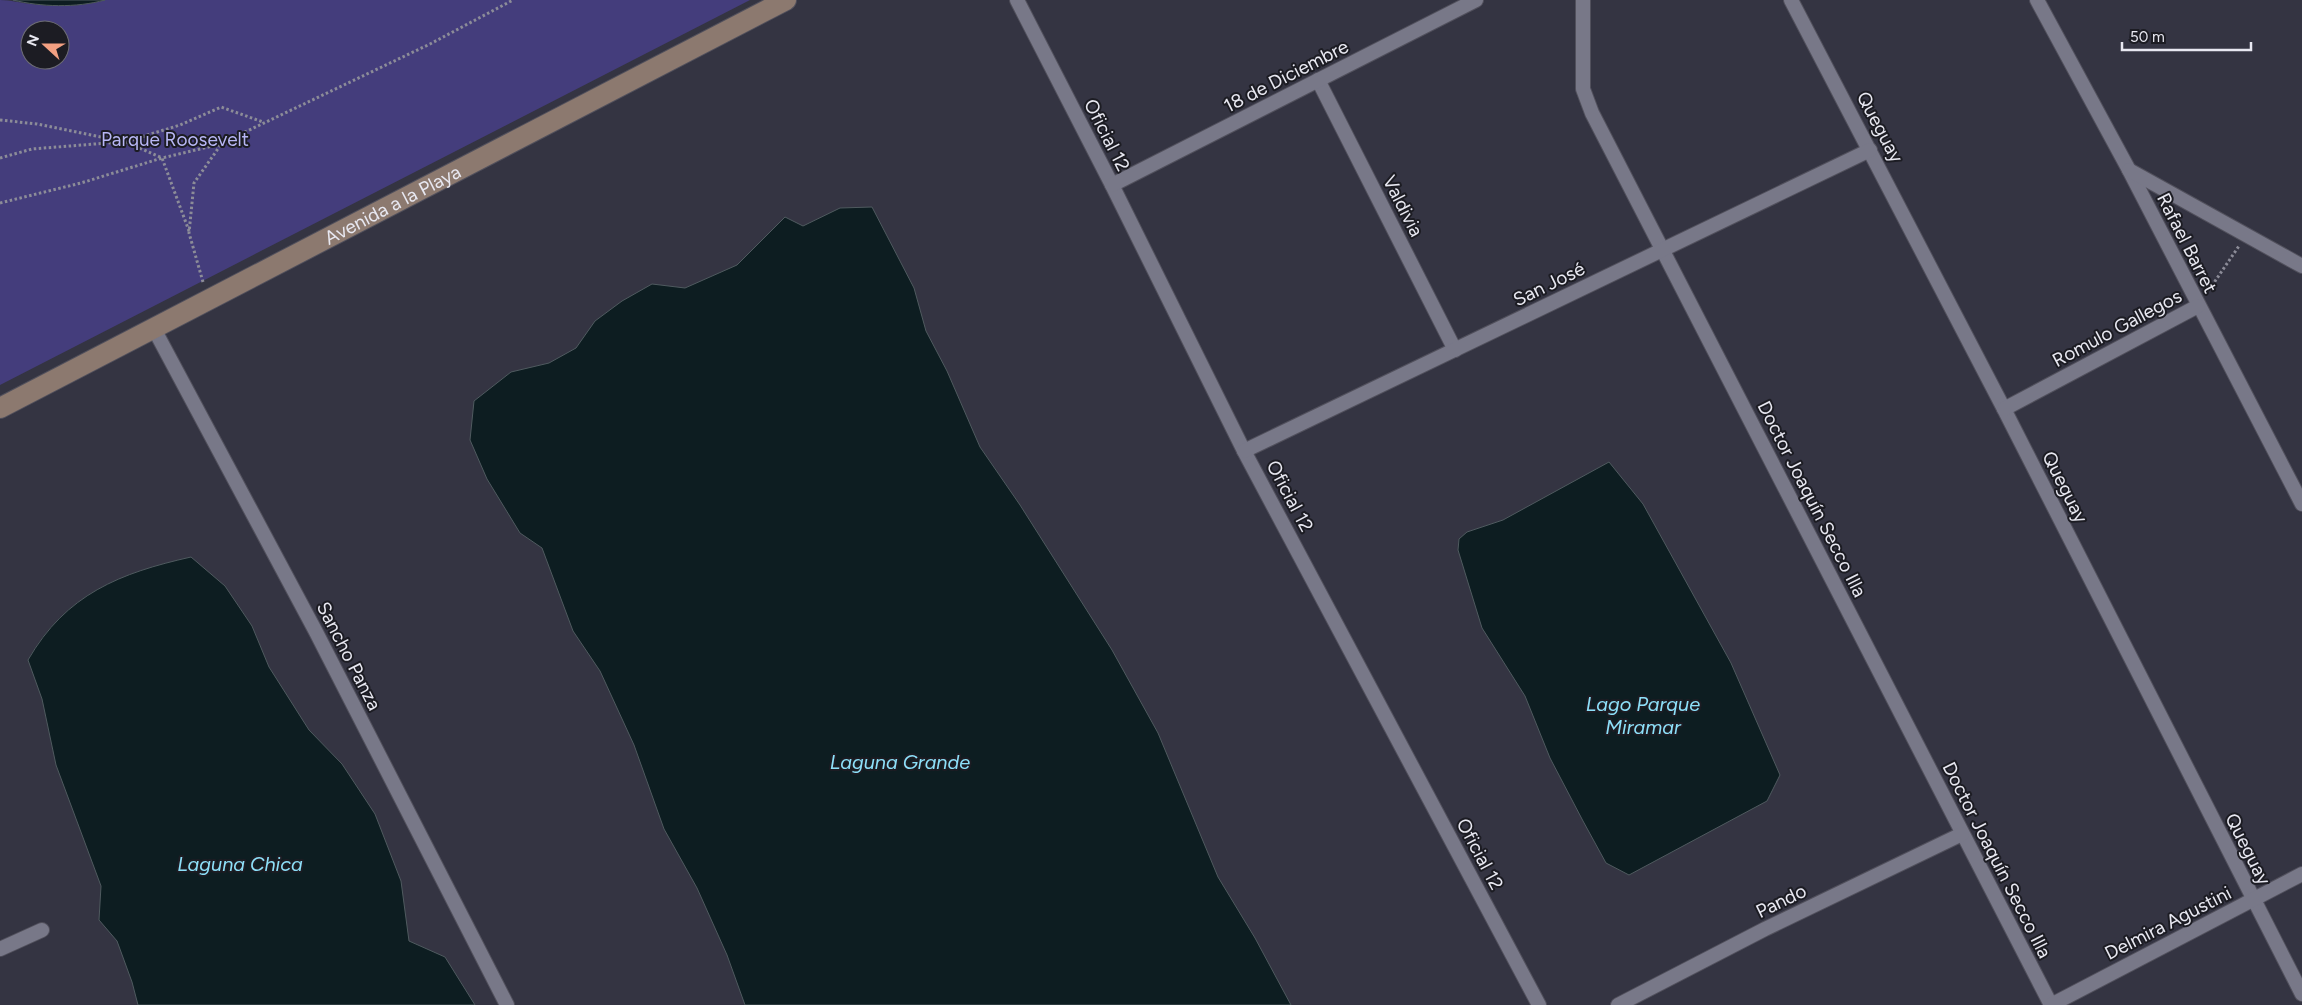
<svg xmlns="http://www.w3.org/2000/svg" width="2302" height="1005" font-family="Figtree,sans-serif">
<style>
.green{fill:#443d7c;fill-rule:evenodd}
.water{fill:#0d1d21;stroke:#4f5a5f}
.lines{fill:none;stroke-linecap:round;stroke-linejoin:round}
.street-casing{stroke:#51505c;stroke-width:16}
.secondary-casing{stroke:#51505c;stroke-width:22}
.path{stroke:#8c8c98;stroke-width:3;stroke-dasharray:2.5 2.5;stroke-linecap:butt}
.street{stroke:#787888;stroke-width:14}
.secondary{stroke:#8c796f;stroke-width:20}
.labels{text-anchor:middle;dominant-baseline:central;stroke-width:4;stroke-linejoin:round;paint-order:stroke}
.street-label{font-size:19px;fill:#e8e8f1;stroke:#1c1c23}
.park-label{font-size:19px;fill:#b8b7f5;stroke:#1c1c23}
.water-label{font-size:20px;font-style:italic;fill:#8de0f9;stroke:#1c1c23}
</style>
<rect width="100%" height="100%" fill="#343442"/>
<path class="green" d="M 0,0 C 11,0 20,3 31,4 C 55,7 82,7 105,0 L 750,0 L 0,385 ZM 30,30 L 60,30 L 60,60 L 30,60 Z"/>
<g class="water">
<path d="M 13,0 L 105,0 C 76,8 41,7 13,0 Z"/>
<polygon points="872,207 914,288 926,331 947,371 980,447 1020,505 1112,650 1158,733 1218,877 1255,938 1291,1005 745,1005 727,955 697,888 664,829 634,745 600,671 573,631 542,548 520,533 487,479 470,440 474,401 511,372 549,363 576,348 595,321 622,301 652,284 685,288 737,265 785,217 803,226 840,208"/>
<polygon points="1609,462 1643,504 1731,663 1780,775 1767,801 1629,875 1606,863 1583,821 1550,758 1525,696 1482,628 1458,550 1459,539 1467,532 1503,520"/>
<path d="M 191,557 L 225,586 L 252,626 L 269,667 L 309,730 L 342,764 L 375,814 L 401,881 L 409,941 L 445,957 L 475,1005 L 138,1005 L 132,982 L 117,941 L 99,920 L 101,886 L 56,765 L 42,699 L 28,660 C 66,594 120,573 191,557 Z"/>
</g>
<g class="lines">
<defs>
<g id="street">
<polyline points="1017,0 1112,185 1244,451 1539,1005"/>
<polyline points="1583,0 1583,89 1592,113 2051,1005"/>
<polyline points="1791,0 2004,409 2302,994"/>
<polyline points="2037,0 2129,170 2302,504"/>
<polyline points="1318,80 1455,350"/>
<polyline points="2129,170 2302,266"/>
<polyline points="1112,185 1476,0"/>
<polyline points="153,327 316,632 507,1005"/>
<polyline points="2004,409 2198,306"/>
<polyline points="1244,451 1870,150"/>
<polyline points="0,949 42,930"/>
<polyline points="1618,1005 1765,929 1962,834"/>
<polyline points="2051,1005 2302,874"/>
</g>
<g id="secondary">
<path id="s1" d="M 0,408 L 786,0"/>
</g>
</defs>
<use href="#street" class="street-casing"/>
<use href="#secondary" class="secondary-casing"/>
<g class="path">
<polyline points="0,120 37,124 125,142 180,125 221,107 263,122"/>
<polyline points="126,142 162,158 189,231"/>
<polyline points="0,158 32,149 120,142"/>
<polyline points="0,203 81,183 162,158 221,144"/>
<polyline points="203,282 189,233 194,183 222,143 430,44 513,0"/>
<polyline points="2209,290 2239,246"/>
</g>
<use href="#street" class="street"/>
<use href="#secondary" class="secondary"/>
</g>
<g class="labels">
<g class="street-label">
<text transform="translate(1286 76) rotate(-27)">18 de Diciembre</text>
<text transform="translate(1880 127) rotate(62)">Queguay</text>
<text transform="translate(1107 135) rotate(63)">Oficial 12</text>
<text stroke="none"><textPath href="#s1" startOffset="442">Avenida a la Playa</textPath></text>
<text transform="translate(1403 206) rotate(63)">Valdivia</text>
<text transform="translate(2187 243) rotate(63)">Rafael Barret</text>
<text transform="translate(1549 284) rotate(-26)">San José</text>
<text transform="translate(2117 328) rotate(-28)">Romulo Gallegos</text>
<text transform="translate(2065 487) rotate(63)">Queguay</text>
<text transform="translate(1290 496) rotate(62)">Oficial 12</text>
<text transform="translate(1812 499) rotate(63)">Doctor Joaquín Secco Illa</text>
<text transform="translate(349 656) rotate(63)">Sancho Panza</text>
<text transform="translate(2248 849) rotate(63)">Queguay</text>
<text transform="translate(1480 854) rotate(62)">Oficial 12</text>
<text transform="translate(1997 860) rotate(63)">Doctor Joaquín Secco Illa</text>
<text transform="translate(1781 901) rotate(-26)">Pando</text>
<text transform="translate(2168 923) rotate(-27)">Delmira Agustini</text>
</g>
<g class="park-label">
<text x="175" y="139">Parque Roosevelt</text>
</g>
<g class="water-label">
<text x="1643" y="704">Lago Parque<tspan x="1643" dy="23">Miramar</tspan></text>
<text x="900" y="762">Laguna Grande</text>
<text x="240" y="864">Laguna Chica</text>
</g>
</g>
<g transform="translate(45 45) rotate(291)"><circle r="24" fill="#1c1c23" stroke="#6e6e75"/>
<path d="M0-4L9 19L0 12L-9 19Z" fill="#f3a082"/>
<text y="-8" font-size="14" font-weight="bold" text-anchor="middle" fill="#e8e8f1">N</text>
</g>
<path d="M2122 42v8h129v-8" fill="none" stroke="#e8e8f1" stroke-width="2.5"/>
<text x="2130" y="42" font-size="15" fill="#e8e8f1" stroke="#1c1c23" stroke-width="4" paint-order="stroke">50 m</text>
</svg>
